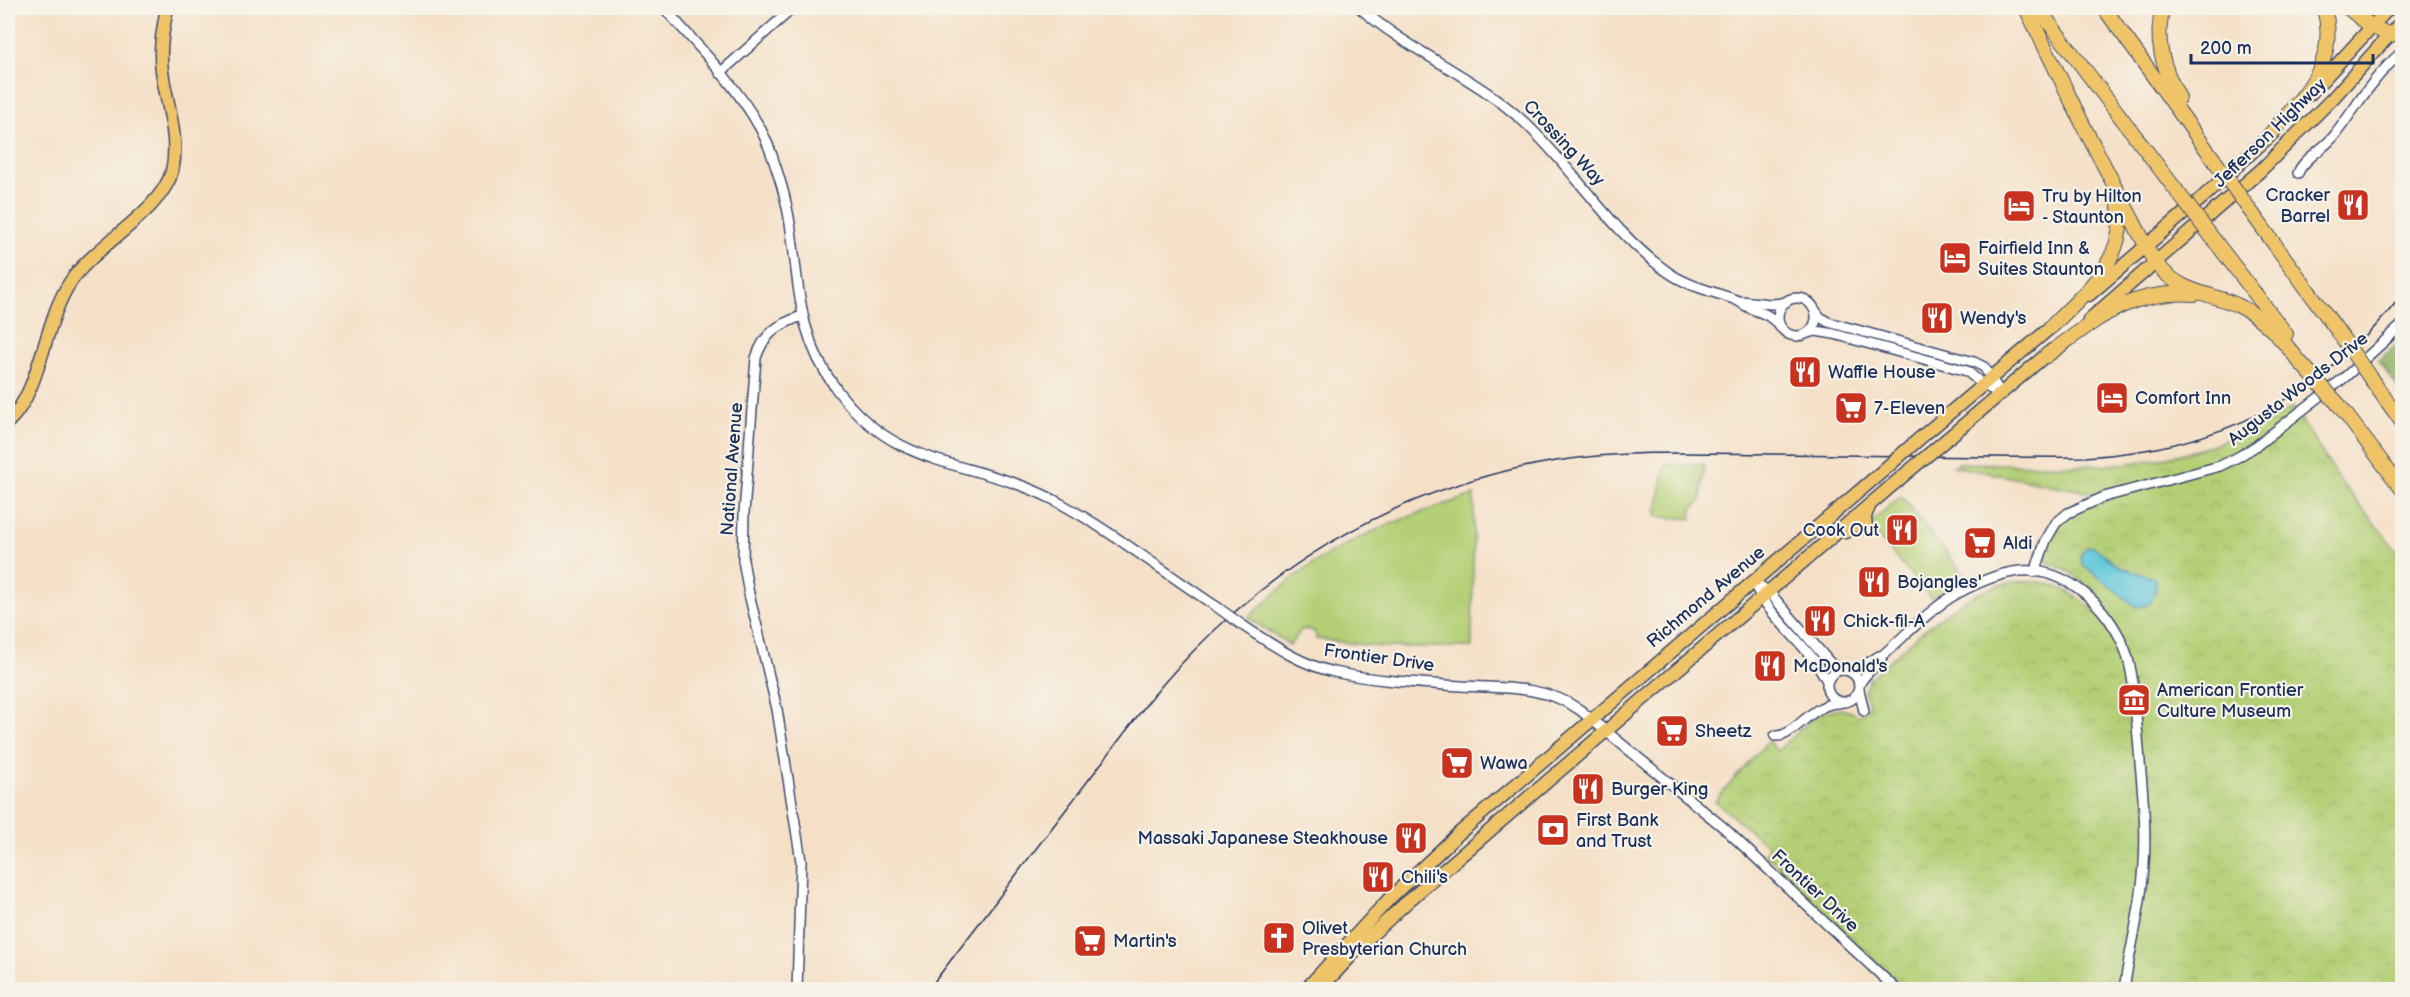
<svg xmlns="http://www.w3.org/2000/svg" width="2410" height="997" font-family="'Balsamiq Sans',sans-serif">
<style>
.grass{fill:#b4cf75;stroke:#687f6a;stroke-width:1.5}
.forest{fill:url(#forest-firs);stroke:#557062;stroke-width:1.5}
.park{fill:url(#park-crowns);stroke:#687f6a;stroke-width:1.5}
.water{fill:#60c7dc;stroke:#3e7b9d;stroke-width:1.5}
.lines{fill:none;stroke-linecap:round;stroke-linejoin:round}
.minor-casing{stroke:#3c4a6e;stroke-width:12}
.major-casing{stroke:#3c4a6e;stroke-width:15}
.highway-casing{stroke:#3c4a6e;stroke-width:16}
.minor{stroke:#fff;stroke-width:9}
.major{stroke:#efc469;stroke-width:12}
.highway{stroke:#efc469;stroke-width:14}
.rail{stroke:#1b2f5e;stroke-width:1.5}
.minor-bridge-casing{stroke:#3c4a6e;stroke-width:12;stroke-linecap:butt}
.major-bridge-casing{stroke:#3c4a6e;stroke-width:15;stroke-linecap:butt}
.highway-bridge-casing{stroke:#3c4a6e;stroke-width:16;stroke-linecap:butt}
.minor-bridge{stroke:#fff;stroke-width:9}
.major-bridge{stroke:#efc469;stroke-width:12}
.highway-bridge{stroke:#efc469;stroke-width:14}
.labels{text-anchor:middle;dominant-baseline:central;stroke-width:4.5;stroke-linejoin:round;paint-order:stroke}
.street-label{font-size:18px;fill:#1b2f5e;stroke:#f7f3e8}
.poi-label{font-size:18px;fill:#1b2f5e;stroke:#f7f3e8;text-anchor:start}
</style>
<defs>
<pattern id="forest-firs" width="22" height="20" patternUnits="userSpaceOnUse" patternTransform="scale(1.5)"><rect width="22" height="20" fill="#8fb266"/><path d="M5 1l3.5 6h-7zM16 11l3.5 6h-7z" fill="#749157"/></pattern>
<pattern id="park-crowns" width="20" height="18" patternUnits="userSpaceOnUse" patternTransform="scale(1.5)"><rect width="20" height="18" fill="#b4cf75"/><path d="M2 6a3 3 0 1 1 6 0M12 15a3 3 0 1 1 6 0" fill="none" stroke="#9ab268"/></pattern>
</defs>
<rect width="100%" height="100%" fill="#f7f3e8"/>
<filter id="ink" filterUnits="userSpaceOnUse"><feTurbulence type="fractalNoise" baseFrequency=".0167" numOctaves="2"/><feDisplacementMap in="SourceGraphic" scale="12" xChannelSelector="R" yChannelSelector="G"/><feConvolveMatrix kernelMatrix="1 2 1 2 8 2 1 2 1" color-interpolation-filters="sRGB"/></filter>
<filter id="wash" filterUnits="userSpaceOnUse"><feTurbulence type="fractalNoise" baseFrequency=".008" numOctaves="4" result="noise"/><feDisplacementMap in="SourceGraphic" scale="24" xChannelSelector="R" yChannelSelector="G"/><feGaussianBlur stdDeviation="1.35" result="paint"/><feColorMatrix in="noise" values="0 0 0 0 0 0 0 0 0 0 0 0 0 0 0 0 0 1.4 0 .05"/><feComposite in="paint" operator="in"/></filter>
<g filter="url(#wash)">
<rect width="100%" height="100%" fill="#f5e0c7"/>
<g class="grass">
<polygon points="1704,464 1701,501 1692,509 1691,519 1656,516 1665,465"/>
<path d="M 1474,495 L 1472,647 L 1382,647 L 1316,639 L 1316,633 L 1308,629 L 1301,630 L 1290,645 L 1248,618 C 1265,604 1280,588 1297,575 C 1350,536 1412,514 1474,495 Z"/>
<polygon points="1901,496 1968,580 1931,598 1868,525"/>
</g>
<polygon class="forest" points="2402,340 2402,393 2378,361"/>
<path class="park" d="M 2293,407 L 2340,481 L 2402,557 L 2402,989 L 1905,989 L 1777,869 L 1779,866 L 1764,853 L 1769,847 L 1715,801 L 1768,741 L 1777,751 C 1800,731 1827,694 1858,716 L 1870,706 L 1864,693 L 1869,679 C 1918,637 1986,559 2058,587 C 2071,592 2082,601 2093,609 L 2103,600 L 2070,572 L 2035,556 L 2042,540 L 2068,510 L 2098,494 L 1953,466 L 1957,463 C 2015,463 2081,469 2139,462 C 2194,455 2245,435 2293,407 Z"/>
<path class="water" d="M 2088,546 L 2093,546 L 2121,568 L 2154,578 C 2159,593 2152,609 2135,606 L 2082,564 L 2080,555 Z"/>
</g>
<g filter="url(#ink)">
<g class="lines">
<defs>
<g id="minor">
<path d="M 664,8 C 697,45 735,83 760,128 C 770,146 776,167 782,187 C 803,260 787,323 837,390 C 899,473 973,458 1054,500 C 1109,529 1165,573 1217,607"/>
<path d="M 1360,8 C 1410,52 1475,76 1524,122 C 1574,168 1609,230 1665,270 C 1686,286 1712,291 1736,300 C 1742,302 1746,307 1752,309 C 1765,314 1772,316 1781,328"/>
<polyline points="720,73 793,8"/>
<path d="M 2298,173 C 2304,158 2324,149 2334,136 C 2358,105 2371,79 2402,52"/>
<circle cx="1797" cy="317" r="19"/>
<path d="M 1739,301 C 1756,301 1769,307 1786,302"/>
<polyline points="1812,306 1820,317 1828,322 1974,362 1984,367 2001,394"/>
<polyline points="1808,333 1816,331 1834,334 1967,371 1983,385 2001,394"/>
<polyline points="2035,572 2046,540 2056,523 2068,513 2104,497 2220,466 2238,457 2256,446 2344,378 2402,325"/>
<polyline points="1753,581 1769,592 1831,664 1843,670"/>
<path d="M 1753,581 C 1770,621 1809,644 1827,681"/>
<path d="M 1242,625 C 1271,644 1299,664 1334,672 C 1375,681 1420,683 1461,686 C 1502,688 1545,685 1580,710 L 1723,827 L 1897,990"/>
<circle cx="1843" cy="686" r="16"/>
<polyline points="1847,670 1859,669 1879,656"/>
<path d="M 1859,685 C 1865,672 1878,666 1884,654 C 1907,634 1931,608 1958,593 C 1973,585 1995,575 2013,572 C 2064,563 2110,607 2126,652 C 2135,679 2135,709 2138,737 C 2141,780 2147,821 2144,864 C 2142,907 2130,947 2124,990"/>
<polyline points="1859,690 1864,711"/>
<path d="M 1775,736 C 1794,738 1811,703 1839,703"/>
<path d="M 797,990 L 801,861 L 777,709 L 749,594 L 743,560 L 744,513 L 756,358 C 764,333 779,324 802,316"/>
</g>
<g id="major">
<polyline points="2309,95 2389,8"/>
<polyline points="2089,295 2202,198 2274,132"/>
<polyline points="2089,320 2261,170 2333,98 2402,21"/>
<path d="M 8,422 C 42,390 43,322 71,281 C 95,245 162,211 172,171 C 180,139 166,102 162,71 C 159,49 163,29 167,8"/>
<polyline points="1919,439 2057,322"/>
<polyline points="1947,439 2052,350"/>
<polyline points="1846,532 1856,525 1866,528 1865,516 1869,507"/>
<polyline points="1305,990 1389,899 1457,835 1877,476"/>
<polyline points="1319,990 1363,943 1408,901 1903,476"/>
</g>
<g id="highway">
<path d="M 2026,8 L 2086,131 L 2155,263 C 2184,295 2202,290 2237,305 C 2263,317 2282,339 2299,361"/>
<polyline points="2038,8 2176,190"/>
<polyline points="2104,8 2212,157"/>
<path d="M 2163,8 C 2154,41 2163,68 2179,98"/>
<polyline points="2348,8 2372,27 2391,35"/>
<path d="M 2267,138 C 2301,98 2340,65 2324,8"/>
<polyline points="2249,209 2337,330"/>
<polyline points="2214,240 2286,334"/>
<path d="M 2051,327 C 2085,292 2131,257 2118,201"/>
<path d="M 2046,356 C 2096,320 2128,289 2195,294"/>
<polyline points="2371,379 2402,422"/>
<polyline points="2339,405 2402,489"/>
</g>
</defs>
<use href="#minor" class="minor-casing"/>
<use href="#major" class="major-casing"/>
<use href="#highway" class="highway-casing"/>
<use href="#minor" class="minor"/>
<use href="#major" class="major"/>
<use href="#highway" class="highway"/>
<path class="rail" d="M 928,990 L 1149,701 C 1252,574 1392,487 1556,461 C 1627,450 1698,453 1769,454 C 1875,455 1980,458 2085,457 C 2217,449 2320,400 2402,295"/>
<defs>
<polyline id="minor-bridge" points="1217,607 1242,625"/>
<g id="major-bridge">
<polyline points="1877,476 1919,439"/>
<polyline points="1903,476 1947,439"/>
</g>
<g id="highway-bridge">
<polyline points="2212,157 2249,209"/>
<polyline points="2176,190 2214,240"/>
<polyline points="2337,330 2371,379"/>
<polyline points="2299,361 2339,405"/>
</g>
</defs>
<use href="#minor-bridge" class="minor-bridge-casing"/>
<use href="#major-bridge" class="major-bridge-casing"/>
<use href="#highway-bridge" class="highway-bridge-casing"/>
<use href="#minor-bridge" class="minor-bridge"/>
<use href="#major-bridge" class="major-bridge"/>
<use href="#highway-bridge" class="highway-bridge"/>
</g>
</g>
<defs>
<symbol id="restaurant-square" viewBox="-11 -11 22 22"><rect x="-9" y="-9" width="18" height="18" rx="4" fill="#c8321e" stroke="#f7f3e8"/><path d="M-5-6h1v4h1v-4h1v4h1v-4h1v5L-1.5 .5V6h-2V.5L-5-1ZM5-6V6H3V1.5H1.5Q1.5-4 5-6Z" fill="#fff"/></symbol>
<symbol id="hotel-square" viewBox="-11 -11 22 22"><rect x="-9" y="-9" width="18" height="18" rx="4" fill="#c8321e" stroke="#f7f3e8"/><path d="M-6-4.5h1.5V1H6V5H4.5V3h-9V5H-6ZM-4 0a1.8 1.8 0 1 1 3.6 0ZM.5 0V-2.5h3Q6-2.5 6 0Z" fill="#fff"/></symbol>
<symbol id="supermarket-square" viewBox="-11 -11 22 22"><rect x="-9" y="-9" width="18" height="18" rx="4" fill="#c8321e" stroke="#f7f3e8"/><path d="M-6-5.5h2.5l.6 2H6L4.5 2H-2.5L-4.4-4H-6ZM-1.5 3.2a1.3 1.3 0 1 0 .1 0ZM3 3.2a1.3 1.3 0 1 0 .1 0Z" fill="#fff"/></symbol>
<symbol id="museum-square" viewBox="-11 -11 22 22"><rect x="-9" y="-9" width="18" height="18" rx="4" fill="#c8321e" stroke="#f7f3e8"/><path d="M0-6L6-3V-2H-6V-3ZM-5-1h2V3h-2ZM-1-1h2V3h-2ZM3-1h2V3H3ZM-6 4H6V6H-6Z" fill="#fff"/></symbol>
<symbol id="bank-square" viewBox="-11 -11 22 22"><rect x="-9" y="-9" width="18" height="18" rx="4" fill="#c8321e" stroke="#f7f3e8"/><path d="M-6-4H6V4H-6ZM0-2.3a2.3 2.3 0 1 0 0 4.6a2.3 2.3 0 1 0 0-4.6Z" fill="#fff"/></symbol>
<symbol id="church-square" viewBox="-11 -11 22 22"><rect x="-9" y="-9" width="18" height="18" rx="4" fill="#c8321e" stroke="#f7f3e8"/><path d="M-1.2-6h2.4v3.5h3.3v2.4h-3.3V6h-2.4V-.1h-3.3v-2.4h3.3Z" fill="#fff"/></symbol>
</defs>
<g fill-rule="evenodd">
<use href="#restaurant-square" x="2334" y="186" width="38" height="38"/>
<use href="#hotel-square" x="2000" y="187" width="38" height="38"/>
<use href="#hotel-square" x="1936" y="239" width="38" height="38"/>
<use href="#restaurant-square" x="1918" y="299" width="38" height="38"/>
<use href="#restaurant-square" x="1786" y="353" width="38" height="38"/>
<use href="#hotel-square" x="2093" y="379" width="38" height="38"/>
<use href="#supermarket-square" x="1832" y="389" width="38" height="38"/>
<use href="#restaurant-square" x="1883" y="511" width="38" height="38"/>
<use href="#supermarket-square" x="1961" y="524" width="38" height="38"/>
<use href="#restaurant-square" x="1855" y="563" width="38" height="38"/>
<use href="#restaurant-square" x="1801" y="602" width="38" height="38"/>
<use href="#restaurant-square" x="1751" y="647" width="38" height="38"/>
<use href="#museum-square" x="2115" y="681" width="38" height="38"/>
<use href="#supermarket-square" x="1653" y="712" width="38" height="38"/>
<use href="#supermarket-square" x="1438" y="744" width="38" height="38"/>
<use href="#restaurant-square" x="1569" y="770" width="38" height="38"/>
<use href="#bank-square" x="1534" y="811" width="38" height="38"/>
<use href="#restaurant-square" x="1392" y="819" width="38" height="38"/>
<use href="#restaurant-square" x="1359" y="858" width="38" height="38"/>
<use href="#church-square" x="1260" y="919" width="38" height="38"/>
<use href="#supermarket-square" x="1071" y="922" width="38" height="38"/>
</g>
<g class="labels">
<g class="street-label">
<text transform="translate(2270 133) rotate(-44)">Jefferson Highway</text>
<text transform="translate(1564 143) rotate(47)">Crossing Way</text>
<text transform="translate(2298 389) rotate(-38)">Augusta Woods Drive</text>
<text transform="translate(732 469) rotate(-86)">National Avenue</text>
<text transform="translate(1706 597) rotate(-40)">Richmond Avenue</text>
<text transform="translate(1379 658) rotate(8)">Frontier Drive</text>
<text transform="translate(1815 891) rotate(43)">Frontier Drive</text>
</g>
<g class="poi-label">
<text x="2330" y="195" text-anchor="end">Cracker<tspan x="2330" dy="21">Barrel</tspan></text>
<text x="2042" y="196">Tru by Hilton<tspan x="2042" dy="21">- Staunton</tspan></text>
<text x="1978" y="248">Fairfield Inn &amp;<tspan x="1978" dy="21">Suites Staunton</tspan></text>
<text x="1960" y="318">Wendy's</text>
<text x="1828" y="372">Waffle House</text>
<text x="2135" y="398">Comfort Inn</text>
<text x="1874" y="408">7-Eleven</text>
<text x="1879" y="530" text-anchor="end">Cook Out</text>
<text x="2003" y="543">Aldi</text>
<text x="1897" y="582">Bojangles'</text>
<text x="1843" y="621">Chick-fil-A</text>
<text x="1793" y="666">McDonald's</text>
<text x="2157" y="690">American Frontier<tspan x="2157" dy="21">Culture Museum</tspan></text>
<text x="1695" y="731">Sheetz</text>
<text x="1480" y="763">Wawa</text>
<text x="1611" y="789">Burger King</text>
<text x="1576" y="820">First Bank<tspan x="1576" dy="21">and Trust</tspan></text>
<text x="1388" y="838" text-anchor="end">Massaki Japanese Steakhouse</text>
<text x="1401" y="877">Chili's</text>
<text x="1302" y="928">Olivet<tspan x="1302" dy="21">Presbyterian Church</tspan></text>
<text x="1113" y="941">Martin's</text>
</g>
</g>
<rect width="2410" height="997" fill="none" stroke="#f7f3e8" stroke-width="30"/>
<path d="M2191 54v9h182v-9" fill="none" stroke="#1b2f5e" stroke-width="3"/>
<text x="2200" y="54" font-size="18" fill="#1b2f5e" stroke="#f7f3e8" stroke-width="4.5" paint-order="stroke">200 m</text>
</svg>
